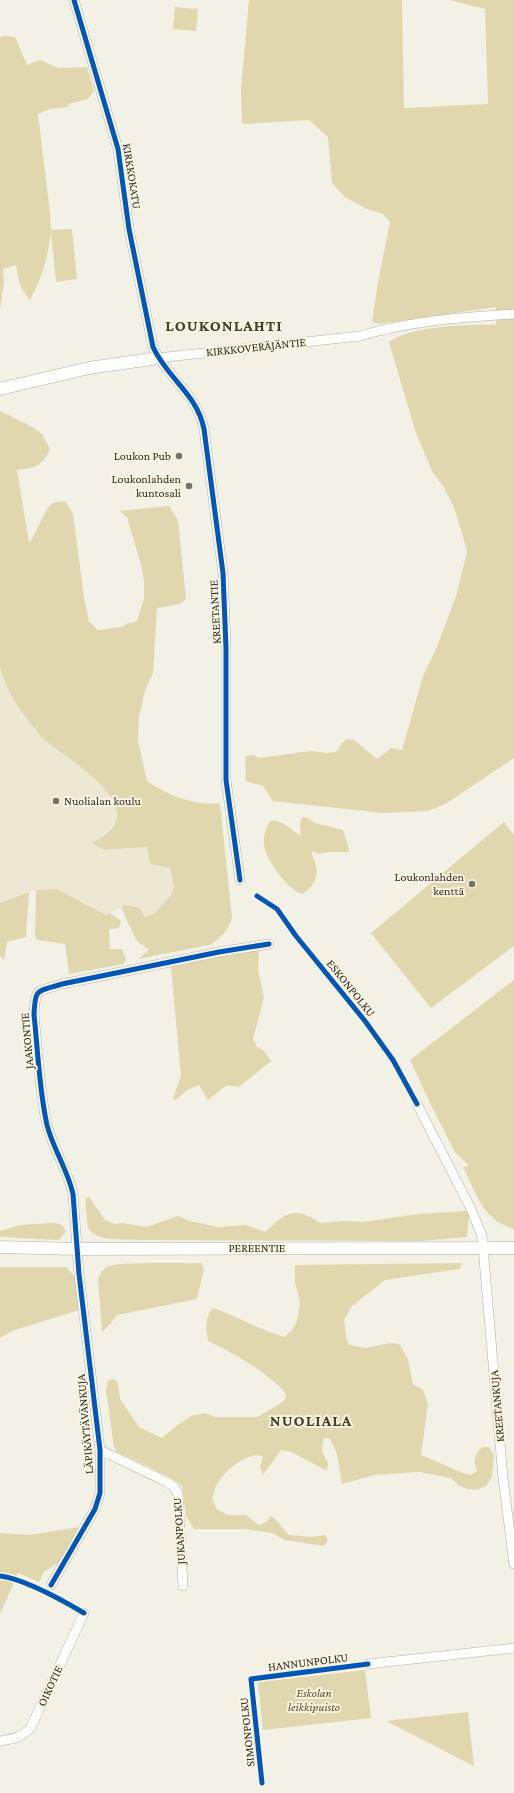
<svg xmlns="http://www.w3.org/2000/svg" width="514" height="1793" font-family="'Crimson Pro',serif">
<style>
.built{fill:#ede8d4}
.green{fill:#e1d7ae}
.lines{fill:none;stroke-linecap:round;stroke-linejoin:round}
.minor-casing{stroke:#b2b0a7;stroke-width:10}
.tertiary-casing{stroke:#b2b0a7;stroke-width:13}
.minor{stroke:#fdfdfb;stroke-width:9}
.tertiary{stroke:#fdfdfb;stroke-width:12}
.cycleway-casing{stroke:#f9f3df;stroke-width:8}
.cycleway{stroke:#0057b8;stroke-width:5}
.poi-dot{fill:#747269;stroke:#f9f3df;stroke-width:1.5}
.labels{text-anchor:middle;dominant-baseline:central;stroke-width:4;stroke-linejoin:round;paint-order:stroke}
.street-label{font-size:12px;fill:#2f2e26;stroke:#f9f3df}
.poi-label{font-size:12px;fill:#2f2e26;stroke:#f9f3df;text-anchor:end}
.park-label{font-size:12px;font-style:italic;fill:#574c23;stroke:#f9f3df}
.district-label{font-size:16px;font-weight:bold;letter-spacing:1px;fill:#444030;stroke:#f9f3df}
</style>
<rect width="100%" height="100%" fill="#f3f0e5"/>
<polygon class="built" points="0,669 10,694 41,736 90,775 108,792 116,809 116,821 109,830 92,843 104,850 147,847 170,868 174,887 171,895 154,914 144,917 125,905 106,915 57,889 36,890 0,903"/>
<g class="green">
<path d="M 249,0 L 402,0 L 404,108 L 488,104 L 485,9 L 449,0 L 514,0 L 514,758 L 447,803 L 428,811 L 383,813 L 273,801 L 263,786 L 246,781 L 245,760 L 246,756 L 254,755 L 259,758 L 310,751 L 326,753 L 336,752 L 343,742 L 347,739 L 354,740 L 377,759 L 391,748 L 402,750 L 423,676 L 437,647 L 457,593 L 467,551 L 455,510 L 444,487 L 433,473 L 416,433 L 389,342 C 411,326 469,324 496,325 L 496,307 L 379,324 L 372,322 L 378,282 L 390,222 L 383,214 L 367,209 L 345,197 L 332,183 L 328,137 L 309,120 L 242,124 L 241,89 Z"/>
<polygon points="175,7 198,9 196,31 173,29"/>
<path d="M 4,36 L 15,37 L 27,65 L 40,60 L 58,68 L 87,67 L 94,91 L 88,99 L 69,104 L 67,107 L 49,109 L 38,114 L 50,213 L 51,230 L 72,229 L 77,279 L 56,282 L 51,233 C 46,262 44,273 30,300 C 19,288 19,280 16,265 L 3,269 L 4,282 L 0,309 L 0,37 Z"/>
<path d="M 0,411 L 34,428 L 42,434 L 50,449 C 43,466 34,468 17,470 L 29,543 C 37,534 44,508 53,503 C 56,501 61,502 65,501 L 73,514 L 84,597 L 89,622 L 98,630 L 122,627 L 128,623 L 132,623 L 137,621 L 144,599 L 144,580 L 141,565 L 127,517 L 120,511 L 169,506 L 178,520 L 186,599 L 180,604 L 157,608 L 153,673 L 145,691 L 139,716 L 138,741 L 147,781 C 166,794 195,807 220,803 L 232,918 C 227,932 221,938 209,945 L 138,959 L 149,950 L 136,940 L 121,907 L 125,905 L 140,908 L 144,917 L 154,914 L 171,895 L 174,887 L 170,868 L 150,864 L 147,847 L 104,850 L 92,843 C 100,838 113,831 116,821 C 125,788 58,755 40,735 C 32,725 15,704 10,693 C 6,685 3,676 0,667 Z"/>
<path d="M 302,817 L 308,818 L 315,823 L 343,830 L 349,849 L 348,852 L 329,852 L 318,854 L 312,851 C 312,858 315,860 316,867 C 319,878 311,889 302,894 C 289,891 265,859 264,845 C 263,837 266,828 270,821 C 281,818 292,831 301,836 L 300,824 Z"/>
<polygon points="504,822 514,835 514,946 431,1008 371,933"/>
<polygon points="57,889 106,915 110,913 121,921 119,928 109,929 110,949 122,949 126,960 123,964 69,974 65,944 38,940 35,936 36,890"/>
<polygon points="29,892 26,937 7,942 4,960 0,955 0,903"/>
<polygon points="259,949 258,969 264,998 253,1038 257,1047 265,1052 271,1061 239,1087 227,1085 208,1100 199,1085 187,1090 176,1100 173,1099 181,1076 171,967"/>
<path d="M 514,980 L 514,1229 C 506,1226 498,1223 492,1217 C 480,1207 470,1181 463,1167 L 469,1166 L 455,1152 L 431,1105 L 410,1060 Z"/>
<path d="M 89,1197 L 105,1220 L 115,1224 L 123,1223 L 146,1227 L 178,1216 L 189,1221 L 218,1227 L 246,1225 L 265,1232 C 285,1213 295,1205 320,1223 L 344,1221 L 363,1222 L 418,1214 L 467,1211 L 469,1216 L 467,1237 L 422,1241 L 138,1240 C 125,1239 96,1242 89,1229 C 87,1226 87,1220 87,1217 C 86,1210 85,1204 86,1198 Z"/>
<path d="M 51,1223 C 59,1223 63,1225 66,1231 L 59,1240 L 0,1237 L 0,1231 L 21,1225 Z"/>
<path d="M 201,1263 L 204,1269 L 197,1299 L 117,1315 L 111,1323 L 102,1332 L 98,1279 C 100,1274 102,1270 107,1267 C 117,1261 185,1264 201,1263 Z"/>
<path d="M 463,1263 L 459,1269 L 385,1280 L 352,1306 L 344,1320 L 346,1336 L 349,1345 L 366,1348 L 389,1343 L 399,1344 L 408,1359 L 413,1384 L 423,1390 L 428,1404 L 421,1455 L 463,1473 L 471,1475 L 477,1471 C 473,1460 474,1456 482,1447 L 489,1447 L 494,1455 L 492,1477 L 486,1486 L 476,1490 L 467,1489 L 458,1485 L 451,1478 L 419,1472 L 374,1475 L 342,1484 L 337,1454 L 330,1439 L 324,1437 L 322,1451 L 328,1463 L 327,1471 L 291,1452 L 281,1450 L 263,1475 L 260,1467 L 263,1456 C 249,1451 227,1469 219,1481 C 215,1486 214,1493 212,1499 L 217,1509 L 228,1515 L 246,1515 L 259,1525 L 266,1522 L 271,1516 C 279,1521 282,1529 289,1535 L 312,1537 L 325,1535 L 328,1540 L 324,1546 L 285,1540 L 272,1533 L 245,1529 L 194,1529 L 186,1516 L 182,1486 L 168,1476 L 117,1452 L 114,1447 L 106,1390 L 108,1380 L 114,1379 L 118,1383 L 120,1399 L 139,1427 L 162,1438 L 176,1426 L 191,1416 L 205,1413 L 216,1417 L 257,1417 L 284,1401 L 286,1395 C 279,1379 225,1348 208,1341 C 206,1330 205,1316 213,1308 C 237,1316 259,1330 284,1337 L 293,1329 L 298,1318 L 300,1301 L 295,1283 L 295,1265 Z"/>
<polygon points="0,1267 66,1267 75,1277 79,1310 12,1331 0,1338"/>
<polygon points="79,1527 60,1562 44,1572 39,1582 18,1573 0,1614 0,1533 30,1535"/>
<polygon points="365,1670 371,1718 263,1730 258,1682"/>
<polygon points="468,1712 474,1766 386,1721"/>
</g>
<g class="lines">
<defs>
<g id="minor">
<path d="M 74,0 L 118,149 L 129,229 L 153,347 C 167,378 197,394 204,429 L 223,573 L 226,648 L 226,780 L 240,880"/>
<path d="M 158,358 L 360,336 C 410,321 462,317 514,314"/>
<polyline points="417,1104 471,1209 482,1236 503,1478 514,1564"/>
<polyline points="100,1450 167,1482 174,1487 178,1494 183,1586"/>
<path d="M 51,1585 L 95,1509 L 100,1493 L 100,1450 L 79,1274 L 73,1194 C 68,1170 53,1149 47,1125 C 39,1089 38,1051 34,1015 C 35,987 37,992 62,984 L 219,952 L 269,944"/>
<polyline points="368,1664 514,1648"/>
<path d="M 0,1741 C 13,1739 23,1737 31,1727 L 84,1613"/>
</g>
<g id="tertiary">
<polyline points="0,389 89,368 158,358"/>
<polyline points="0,1247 77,1249 514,1248"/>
</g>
</defs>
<use href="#minor" class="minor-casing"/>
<use href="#tertiary" class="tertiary-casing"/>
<use href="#minor" class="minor"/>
<use href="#tertiary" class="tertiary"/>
<defs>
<g id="cycleway">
<path d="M 74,0 L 118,149 L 129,229 L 153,347 C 167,378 197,394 204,429 L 223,573 L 226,648 L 226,780 L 240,880"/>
<polyline points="257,896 277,909 296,936 365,1021 393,1060 417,1104"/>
<path d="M 0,1576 C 25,1579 62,1600 84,1613"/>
<path d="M 51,1585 L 95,1509 L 100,1493 L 100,1450 L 79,1274 L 73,1194 C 68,1170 53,1149 47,1125 C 39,1089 38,1051 34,1015 C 35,987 37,992 62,984 L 219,952 L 269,944"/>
<polyline points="262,1783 251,1679 368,1664"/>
</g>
</defs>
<use href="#cycleway" class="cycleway-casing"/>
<use href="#cycleway" class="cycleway"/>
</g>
<g class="poi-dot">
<circle cx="179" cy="456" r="4"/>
<circle cx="189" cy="486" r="4"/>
<circle cx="56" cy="801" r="4"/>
<circle cx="472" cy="884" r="4"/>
</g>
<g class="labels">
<g class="street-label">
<text transform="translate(132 176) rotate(81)">KIRKKOKATU</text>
<text transform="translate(256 347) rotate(-6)">KIRKKOVERÄJÄNTIE</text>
<text transform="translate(215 612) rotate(-93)">KREETANTIE</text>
<text transform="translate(351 988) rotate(51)">ESKONPOLKU</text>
<text transform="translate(27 1041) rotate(-95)">JAAKONTIE</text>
<text x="257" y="1248">PEREENTIE</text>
<text transform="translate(497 1406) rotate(-95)">KREETANKUJA</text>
<text transform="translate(85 1424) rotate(-95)">LÄPIKÄYTÄVÄNKUJA</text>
<text transform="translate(179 1531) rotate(-94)">JUKANPOLKU</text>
<text transform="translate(308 1662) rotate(-7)">HANNUNPOLKU</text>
<text transform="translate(50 1686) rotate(-65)">OIKOTIE</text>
<text transform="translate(247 1732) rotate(-96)">SIMONPOLKU</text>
</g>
<g class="poi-label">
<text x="171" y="456">Loukon Pub</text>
<text x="181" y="479">Loukonlahden<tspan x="181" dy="14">kuntosali</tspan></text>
<text x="64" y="801" text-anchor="start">Nuolialan koulu</text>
<text x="464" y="877">Loukonlahden<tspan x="464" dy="14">kenttä</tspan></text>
</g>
<g class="park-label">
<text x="314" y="1693">Eskolan<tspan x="314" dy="14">leikkipuisto</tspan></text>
</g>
<g class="district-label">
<text x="224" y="325">LOUKONLAHTI</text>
<text x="311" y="1420">NUOLIALA</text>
</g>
</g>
</svg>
